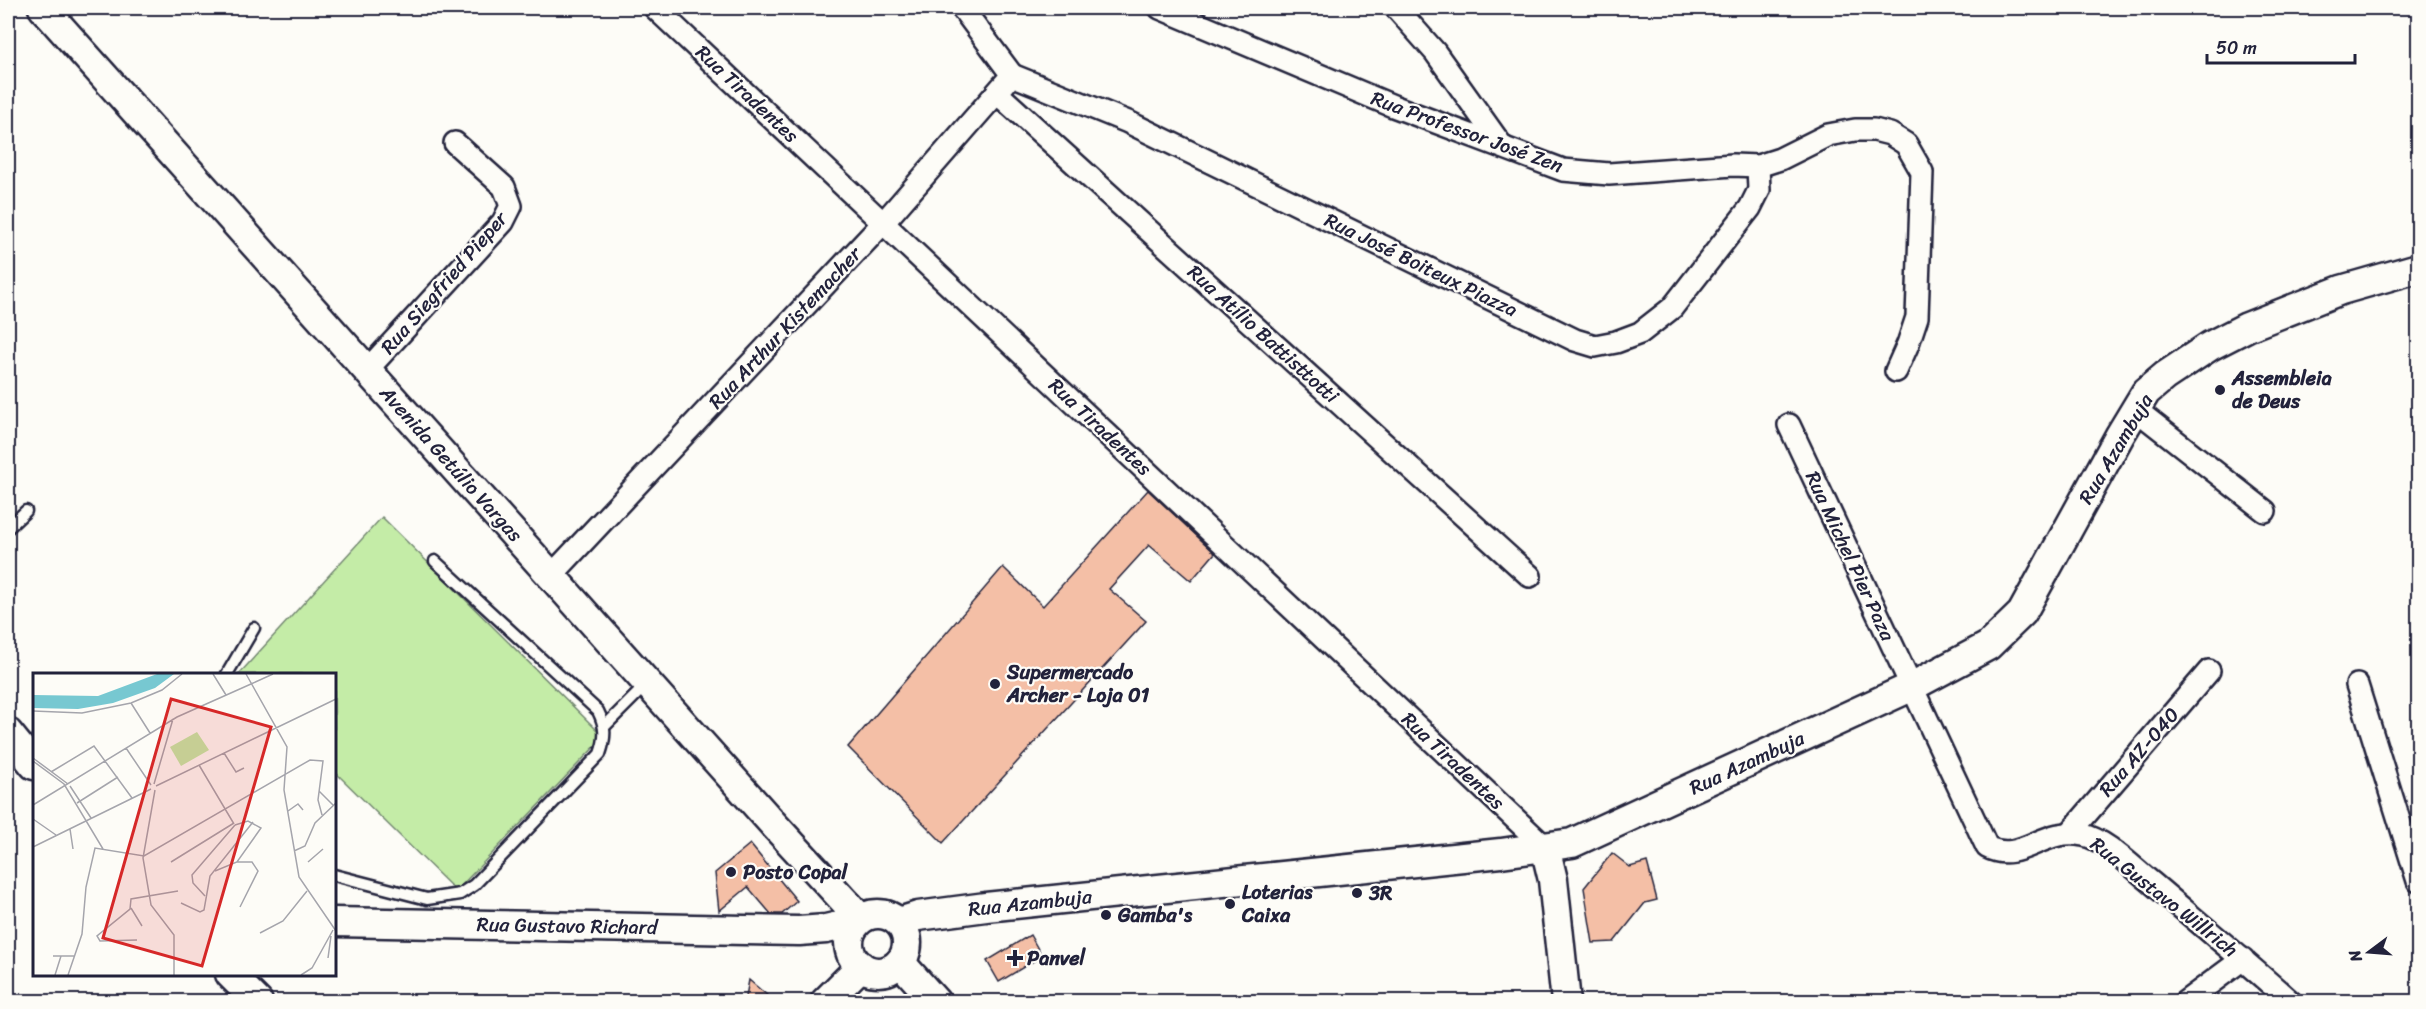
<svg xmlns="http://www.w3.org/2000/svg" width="2426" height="1009" font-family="Sriracha,sans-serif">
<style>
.green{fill:#c4eca7;stroke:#738771;stroke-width:1.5}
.building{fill:#f4bfa6;stroke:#22223b;stroke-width:1.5}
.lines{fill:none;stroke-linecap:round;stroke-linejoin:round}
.lane-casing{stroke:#22223b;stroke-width:15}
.street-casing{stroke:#22223b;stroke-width:26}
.secondary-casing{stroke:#22223b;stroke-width:33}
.lane{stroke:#fdfcf7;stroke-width:10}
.street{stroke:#fdfcf7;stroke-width:21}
.secondary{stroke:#fdfcf7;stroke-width:28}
.poi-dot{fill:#22223b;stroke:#fdfcf7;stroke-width:2}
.labels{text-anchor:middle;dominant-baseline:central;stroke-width:4.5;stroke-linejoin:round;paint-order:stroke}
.street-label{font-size:20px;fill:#22223b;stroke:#fdfcf7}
.poi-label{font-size:20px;font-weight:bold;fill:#22223b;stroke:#fdfcf7;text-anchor:start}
.inset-road{fill:none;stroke:#a5a5ac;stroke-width:1.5}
.view{fill:#d62828;fill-opacity:0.15;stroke:#d62828;stroke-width:3}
.inset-edge{fill:none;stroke:#22223b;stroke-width:3}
</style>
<rect width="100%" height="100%" fill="#fdfcf7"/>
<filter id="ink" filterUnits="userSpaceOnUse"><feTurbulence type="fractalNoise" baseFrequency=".0167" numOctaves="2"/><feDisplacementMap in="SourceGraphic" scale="12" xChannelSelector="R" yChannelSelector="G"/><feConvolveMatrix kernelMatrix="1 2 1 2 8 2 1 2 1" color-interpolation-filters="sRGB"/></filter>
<g filter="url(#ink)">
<polygon class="green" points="382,517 604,737 456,891 335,772 334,674 239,674"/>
<g class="building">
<polygon points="1148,490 1215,553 1191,581 1149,545 1109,589 1146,621 943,843 848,747 1003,567 1043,606"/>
<polygon points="750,844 797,901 782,914 771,914 748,887 719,911 715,873"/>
<polygon points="1612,853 1630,867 1647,862 1657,900 1645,903 1614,942 1593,943 1584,888"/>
<polygon points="1030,935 1042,956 999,982 987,961"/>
<polygon points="749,980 775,1002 745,1002"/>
</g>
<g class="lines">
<defs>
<g id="lane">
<polyline points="8,528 26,511"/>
<polyline points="227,674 254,628"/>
<polyline points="605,726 647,684"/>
<path d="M 334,875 L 427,899 L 460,894 L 474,885 L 600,754 C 606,737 606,727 598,711 L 435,561"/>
</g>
<g id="street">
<polyline points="655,8 1545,847"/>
<polyline points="962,8 1012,75"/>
<polyline points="1160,8 1393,106 1563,170 1609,174 1733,165 1758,166 1780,159 1828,135 1855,130 1874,130 1890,134 1906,144 1922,172 1917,317 1908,344 1896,371"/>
<polyline points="1396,8 1435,52 1502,146"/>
<polyline points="1012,75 1128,122 1575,340 1595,346 1616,342 1640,333 1672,308 1750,208 1759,190 1758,166"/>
<polyline points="997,93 1530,576"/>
<polyline points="367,370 503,222 511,206 504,187 455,143"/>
<polyline points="2135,409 2265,511"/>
<path d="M 1789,425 L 1987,847 C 2020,865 2044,826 2083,835 C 2105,839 2133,868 2151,882 C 2198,922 2245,961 2291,1002"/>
<polyline points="551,576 884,222 1006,82"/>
<polyline points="2357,685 2418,881"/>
<polyline points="2070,833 2209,671"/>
<polyline points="2185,1002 2243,959"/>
</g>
<g id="secondary">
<polyline points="43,8 775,826 861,919"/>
<polyline points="8,733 34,765"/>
<polyline points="1545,847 1553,880 1566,1002"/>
<circle cx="878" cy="943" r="29"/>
<polyline points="334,922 799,931 826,929 843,925 849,915 849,906"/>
<polyline points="899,922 918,916 986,907 1501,853 1572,843 1911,687 1988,646 2022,613 2120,435 2146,392 2165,376 2210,346 2247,327 2341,290 2418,268"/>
<polyline points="900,962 936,1002"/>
<polyline points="230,974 258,1002"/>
<polyline points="825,1002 861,966"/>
</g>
</defs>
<use href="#lane" class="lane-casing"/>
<use href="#street" class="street-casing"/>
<use href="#secondary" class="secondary-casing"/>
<use href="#lane" class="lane"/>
<use href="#street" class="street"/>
<use href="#secondary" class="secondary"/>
</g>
</g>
<g class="poi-dot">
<circle cx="2220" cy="390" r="6"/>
<circle cx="995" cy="684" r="6"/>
<circle cx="731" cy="872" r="6"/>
<circle cx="1357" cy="893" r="6"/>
<circle cx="1230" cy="904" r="6"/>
<circle cx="1106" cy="915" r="6"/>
<path d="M1012 949h6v6h6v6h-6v6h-6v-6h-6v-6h6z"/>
</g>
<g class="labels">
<g class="street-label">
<text transform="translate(747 94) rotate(43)">Rua Tiradentes</text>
<text transform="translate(1467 132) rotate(20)">Rua Professor José Zen</text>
<text transform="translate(1421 265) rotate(26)">Rua José Boiteux Piazza</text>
<text transform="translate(444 283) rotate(-49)">Rua Siegfried Pieper</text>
<text transform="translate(785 328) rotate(-47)">Rua Arthur Kistemacher</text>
<text transform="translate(1263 334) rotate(42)">Rua Atílio Battisttotti</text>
<text transform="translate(1100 427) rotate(43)">Rua Tiradentes</text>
<text transform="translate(2116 449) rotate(-59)">Rua Azambuja</text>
<text transform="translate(451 464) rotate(48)">Avenida Getúlio Vargas</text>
<text transform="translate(1850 556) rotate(65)">Rua Michel Pier Paza</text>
<text transform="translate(2139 752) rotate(-49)">Rua AZ-040</text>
<text transform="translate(1453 761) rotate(43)">Rua Tiradentes</text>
<text transform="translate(1747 763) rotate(-25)">Rua Azambuja</text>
<text transform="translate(2164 897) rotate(38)">Rua Gustavo Willrich</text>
<text transform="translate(1030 903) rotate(-6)">Rua Azambuja</text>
<text transform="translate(567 926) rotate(1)">Rua Gustavo Richard</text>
</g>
<g class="poi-label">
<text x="2232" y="378">Assembleia<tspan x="2232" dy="23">de Deus</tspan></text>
<text x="1007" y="672">Supermercado<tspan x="1007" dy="23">Archer - Loja 01</tspan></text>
<text x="743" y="872">Posto Copal</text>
<text x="1242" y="892">Loterias<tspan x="1242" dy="23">Caixa</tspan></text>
<text x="1369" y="893">3R</text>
<text x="1118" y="915">Gamba's</text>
<text x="1027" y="958">Panvel</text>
</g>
</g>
<g transform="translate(33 673)">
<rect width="303" height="303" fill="#fdfcf7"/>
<path d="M 164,59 L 176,77 L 148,93 L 137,74 Z" fill="#c4eca7"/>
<path d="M 124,1 L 141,1 L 122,15 L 80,30 L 45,36 L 0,35 L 0,22 L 65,23 Z" fill="#77c8d1"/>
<path class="inset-road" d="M 180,1 L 193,22M 213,1 L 254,74 L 251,117 L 266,204 L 303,258M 218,11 L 240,1M 98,30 L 117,60M 0,38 L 49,40 L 98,30 L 129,17 L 149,1M 93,75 L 118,112M 191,80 L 203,99 L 211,95M 0,85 L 35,111M 0,88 L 31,111 L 70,176M 166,92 L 201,151M 18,99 L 61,73 L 99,125M 121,111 L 140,46M 37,113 L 58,145M 123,113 L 303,26M 122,117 L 110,185 L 118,232 L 141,262 L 141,302M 286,118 L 300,132M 44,130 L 85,104M 0,132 L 144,44 L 218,11M 255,138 L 265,131 L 270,137M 0,146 L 23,162M 37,156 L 40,176M 0,174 L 118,116M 261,178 L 272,173 L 282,150 L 303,130M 138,189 L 201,150M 204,189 L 219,189 L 225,198 L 207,234M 275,189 L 290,176M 182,198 L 204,189 L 228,155 L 215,148 L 202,152M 172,223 L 160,210 L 159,202 L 202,152M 148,230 L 167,239 L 171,237 L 177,203 L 220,149M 98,235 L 109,253M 227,260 L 250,248 L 274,218M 104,267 L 67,268 L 64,263 L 97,236 L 98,226 L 145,218M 20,283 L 41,283M 295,285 L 298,263M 22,302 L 28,283M 35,302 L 49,261 L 53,214 L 62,175 L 111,183 L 277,87 L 290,88 L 285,127 L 289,142M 268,302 L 279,295 L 300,257"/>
<path class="view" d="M 138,26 L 238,54 L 169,293 L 70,265 Z"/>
<rect width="303" height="303" class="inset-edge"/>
</g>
<rect width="2426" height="1009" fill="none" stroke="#fdfcf7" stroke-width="30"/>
<rect x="15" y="15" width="2396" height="979" fill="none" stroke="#22223b" stroke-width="2" filter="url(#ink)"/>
<g transform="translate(2369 952) rotate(254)" stroke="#fdfcf7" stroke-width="4.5" paint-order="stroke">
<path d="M0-4.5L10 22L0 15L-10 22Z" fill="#22223b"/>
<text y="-9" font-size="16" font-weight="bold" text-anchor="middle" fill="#22223b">N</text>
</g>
<path d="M2207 54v9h148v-9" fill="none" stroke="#22223b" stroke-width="3"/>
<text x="2216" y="54" font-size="18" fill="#22223b" stroke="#fdfcf7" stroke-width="4.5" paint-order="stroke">50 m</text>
</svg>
